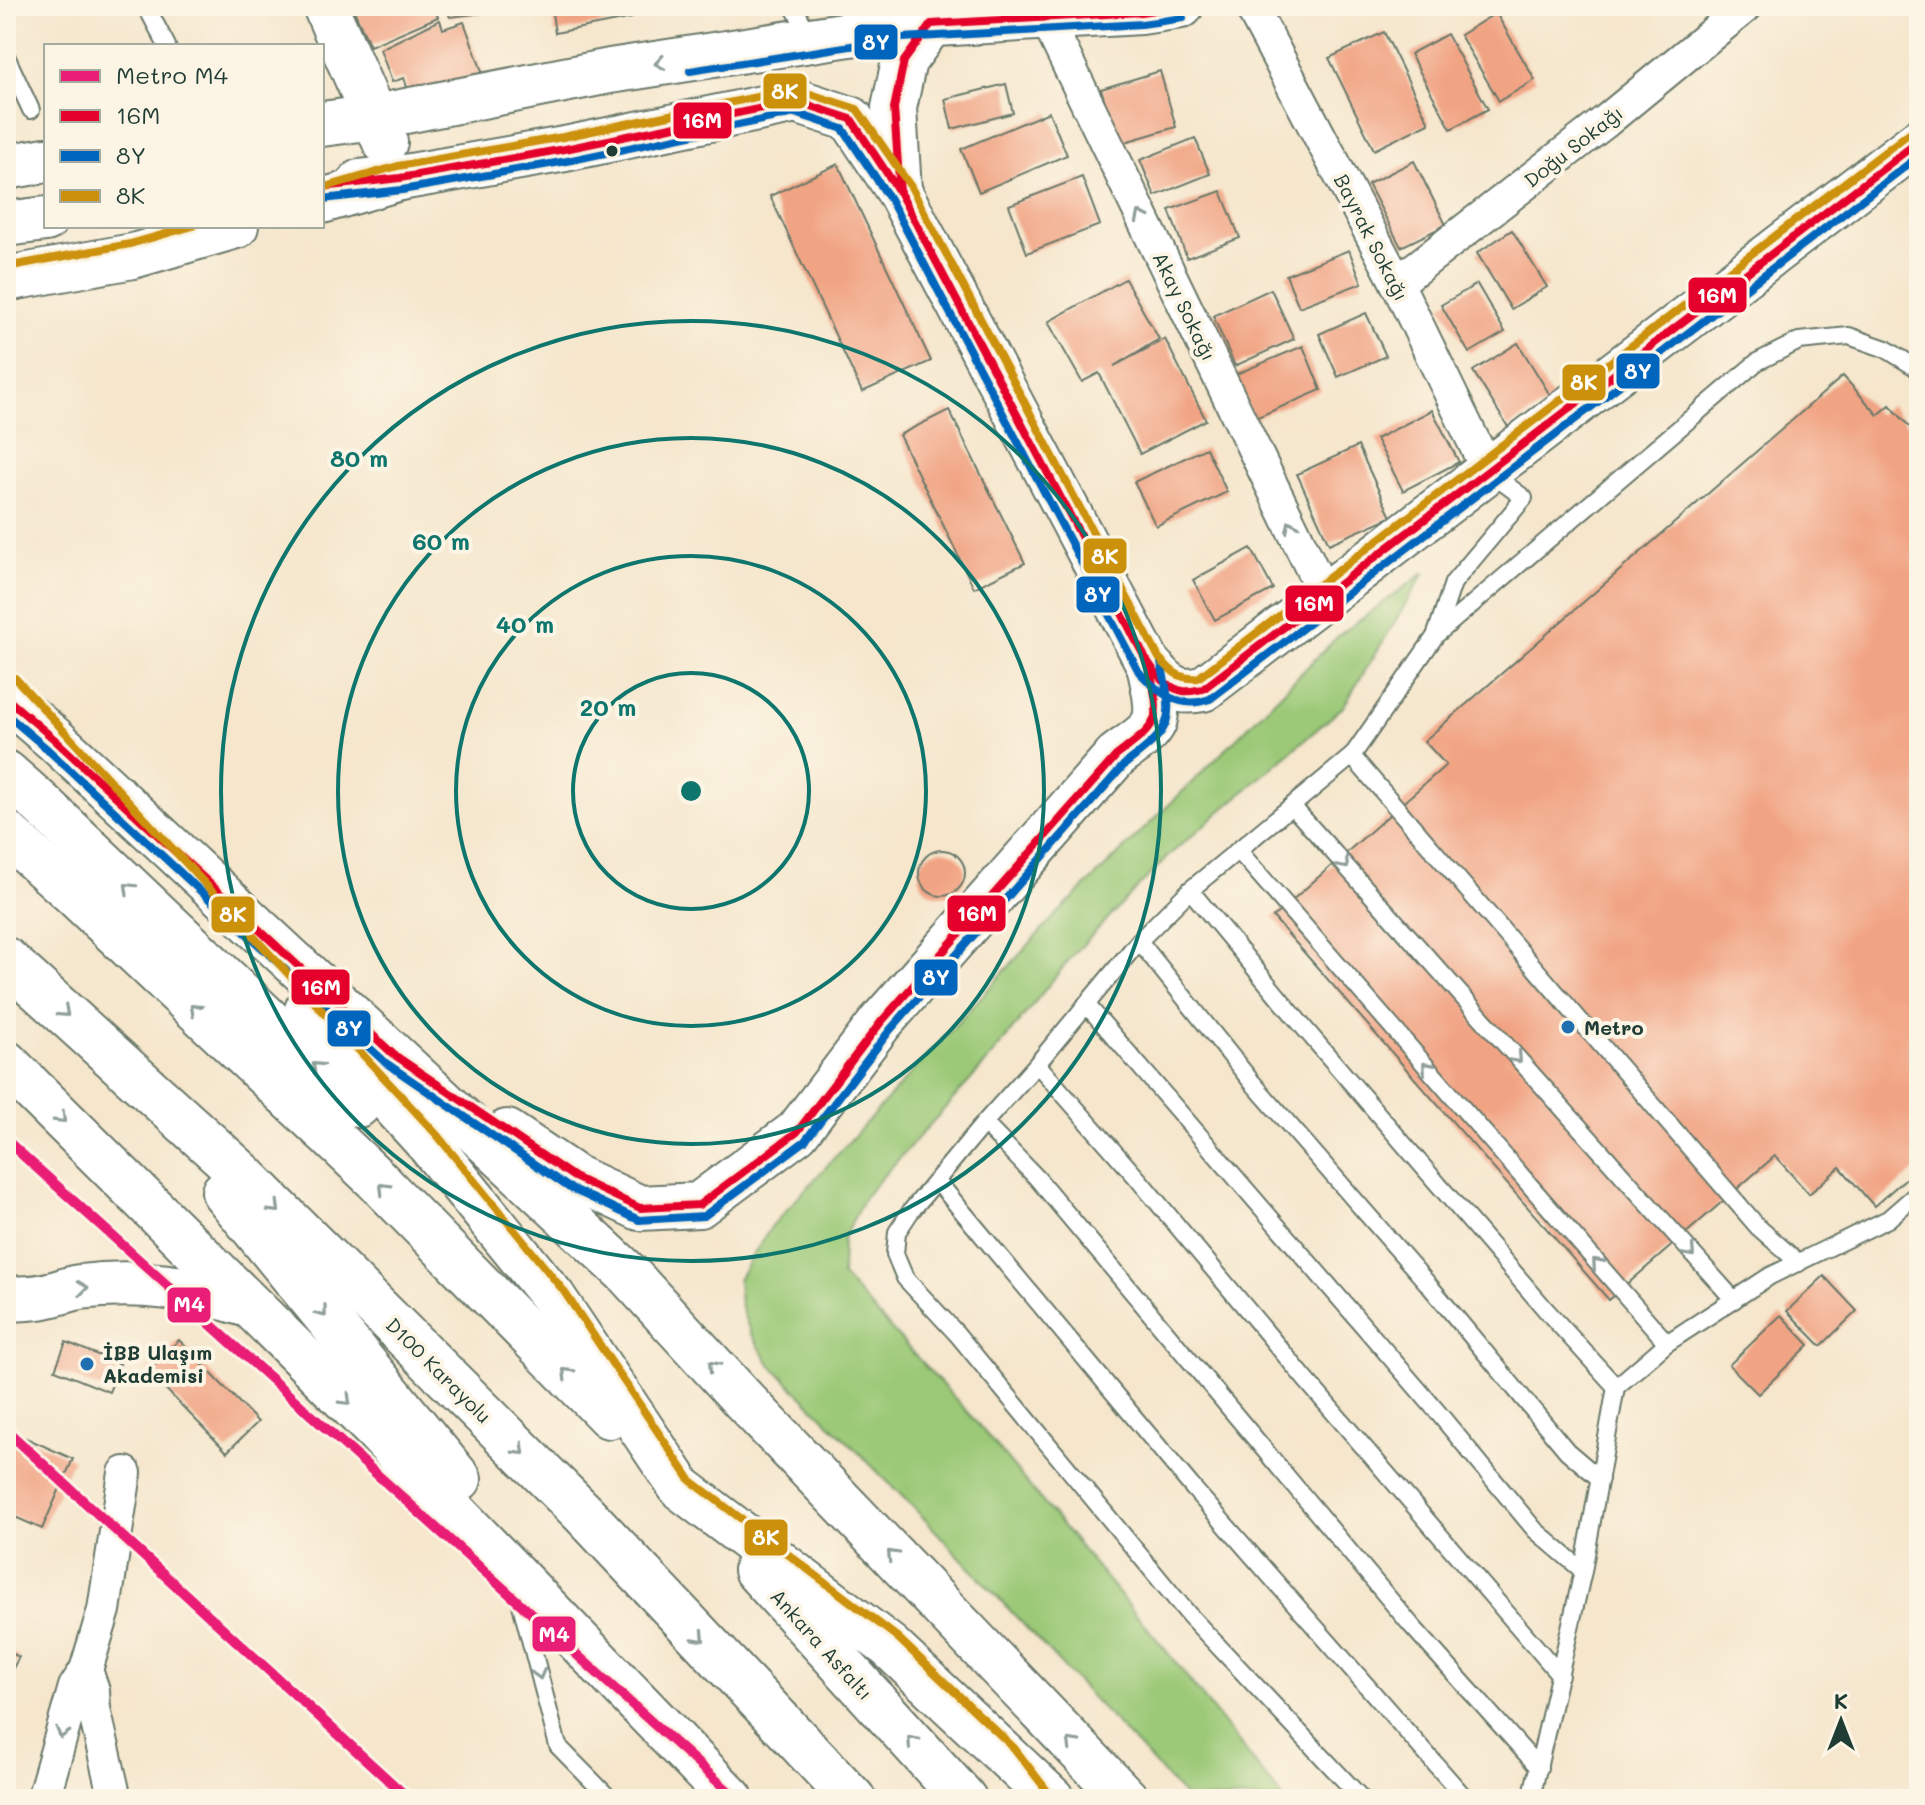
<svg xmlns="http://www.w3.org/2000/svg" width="1925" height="1805" font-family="Mali,sans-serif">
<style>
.green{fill:#9bc977;stroke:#5d8356;stroke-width:2}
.building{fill:#f1a484}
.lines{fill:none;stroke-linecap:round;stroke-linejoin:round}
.lane-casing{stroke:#6a7869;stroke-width:20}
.street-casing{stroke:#6a7869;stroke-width:36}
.secondary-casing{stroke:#6a7869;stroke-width:48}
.highway-casing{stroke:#6a7869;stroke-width:48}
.lane{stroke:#fff;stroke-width:16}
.street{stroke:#fff;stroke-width:32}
.secondary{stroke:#fff;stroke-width:44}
.highway{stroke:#fff;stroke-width:44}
.bus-1-casing{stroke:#fcf5e5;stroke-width:14}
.bus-2-casing{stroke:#fcf5e5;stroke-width:14}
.bus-3-casing{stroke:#fcf5e5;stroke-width:14}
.bus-1{stroke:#e4002b;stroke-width:8}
.bus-2{stroke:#0065bd;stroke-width:8}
.bus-3{stroke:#cc910a;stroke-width:8}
.metro-1-casing{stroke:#fcf5e5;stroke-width:16}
.metro-1{stroke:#e91e76;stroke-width:10}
.oneway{stroke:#8f9e9a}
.ring{fill:none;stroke:#0f766e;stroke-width:4}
.bus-dot{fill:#1f3d34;stroke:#fcf5e5;stroke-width:3}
.poi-dot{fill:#1f6fb2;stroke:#fcf5e5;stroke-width:3}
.labels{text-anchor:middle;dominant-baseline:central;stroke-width:8;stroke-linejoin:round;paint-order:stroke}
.street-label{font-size:20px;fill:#1f3d34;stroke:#fcf5e5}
.poi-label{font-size:20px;font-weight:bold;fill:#1f3d34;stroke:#fcf5e5;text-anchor:start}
.centre{fill:#0f766e;stroke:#fcf5e5;stroke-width:4}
.ring-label{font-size:24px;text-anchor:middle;font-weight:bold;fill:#0f766e;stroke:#fcf5e5;stroke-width:8;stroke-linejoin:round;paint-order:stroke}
.line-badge{stroke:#fcf5e5;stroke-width:3}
.badge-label{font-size:22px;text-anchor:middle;font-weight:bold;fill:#fff}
</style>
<rect width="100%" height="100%" fill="#fcf5e5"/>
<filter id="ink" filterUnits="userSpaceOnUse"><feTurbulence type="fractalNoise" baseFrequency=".0125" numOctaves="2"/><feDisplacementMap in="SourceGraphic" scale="16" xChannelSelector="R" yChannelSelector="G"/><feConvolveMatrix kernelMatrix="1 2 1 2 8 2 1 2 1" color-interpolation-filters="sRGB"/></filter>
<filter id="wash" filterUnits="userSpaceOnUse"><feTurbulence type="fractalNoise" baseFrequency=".006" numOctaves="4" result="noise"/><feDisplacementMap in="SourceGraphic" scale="32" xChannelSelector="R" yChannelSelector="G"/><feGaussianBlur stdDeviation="1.8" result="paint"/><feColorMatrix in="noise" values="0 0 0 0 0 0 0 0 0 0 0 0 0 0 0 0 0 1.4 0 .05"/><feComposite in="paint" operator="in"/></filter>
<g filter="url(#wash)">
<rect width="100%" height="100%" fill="#f5e6cc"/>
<polygon class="green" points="1425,572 1343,707 1167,857 1073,955 985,1064 865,1196 843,1239 842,1276 971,1416 1164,1648 1283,1799 1187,1799 915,1509 770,1364 751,1334 740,1305 738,1279 771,1227 1054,917 1217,758 1338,636"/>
<g id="blocks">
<g class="building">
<polygon points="352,6 433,6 438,17 370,46"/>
<polygon points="445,6 525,6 525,8 450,17"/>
<polygon points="536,6 628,6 632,18 555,33 552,13 539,13"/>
<polygon points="637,6 692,6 692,8 640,14"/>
<polygon points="1496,13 1535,80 1499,101 1460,35"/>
<polygon points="440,20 443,29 464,22 483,74 411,99 404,78 392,82 380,49"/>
<polygon points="1384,32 1429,123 1374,150 1329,58"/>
<polygon points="1447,34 1488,109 1451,129 1410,54"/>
<polygon points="1160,71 1176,127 1118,144 1101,89"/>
<polygon points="1006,84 1013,113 952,129 945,99"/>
<polygon points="1049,112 1067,155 979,192 961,149"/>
<polygon points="1195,138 1210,174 1155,196 1140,160"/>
<polygon points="1414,161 1446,225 1401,247 1368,184"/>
<polygon points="838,164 931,361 862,392 770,196"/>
<polygon points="1082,177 1100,225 1027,253 1009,205"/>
<polygon points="1221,191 1240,238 1187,258 1169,210"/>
<polygon points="1512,230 1547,287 1511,309 1477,253"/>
<polygon points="1349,250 1362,283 1299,307 1286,275"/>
<polygon points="1125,279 1159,339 1114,366 1165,339 1206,420 1140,454 1099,373 1082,382 1048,322"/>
<polygon points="1477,284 1505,332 1469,353 1441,305"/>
<polygon points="1271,289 1294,339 1235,366 1213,316"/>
<polygon points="1366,313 1386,356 1338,377 1319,334"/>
<polygon points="1518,343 1553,400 1508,427 1473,371"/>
<polygon points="1303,346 1321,390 1253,419 1234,375"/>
<polygon points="1843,376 1878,415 1890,405 1919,437 1919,1167 1874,1206 1840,1167 1809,1194 1775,1156 1609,1300 1273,917 1446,765 1424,741"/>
<polygon points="949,410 1025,563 974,588 899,435"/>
<polygon points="1432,410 1459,462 1403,491 1376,439"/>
<polygon points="1358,446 1391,517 1329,544 1297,474"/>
<polygon points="1206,448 1227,492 1156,526 1134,482"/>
<polygon points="1251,548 1273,589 1215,620 1193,580"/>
<circle cx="942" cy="873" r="23"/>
<polygon points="1824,1276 1857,1311 1821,1346 1787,1311"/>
<polygon points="1781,1315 1809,1345 1758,1394 1729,1365"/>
<polygon points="179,1340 258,1422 227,1452 148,1371"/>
<polygon points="66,1342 120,1364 109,1392 55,1370"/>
<polygon points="6,1429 73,1459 42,1529 6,1513"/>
<polygon points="6,1650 19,1657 6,1681"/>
</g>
</g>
</g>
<g filter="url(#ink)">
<use href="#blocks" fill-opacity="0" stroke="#6a7869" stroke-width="2"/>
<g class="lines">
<defs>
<g id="lane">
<polyline points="146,6 167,46"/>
<polyline points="793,6 810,36"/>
<polyline points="6,56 31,110"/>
<polyline points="1436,634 1453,583 1524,498 1489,472"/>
<polyline points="1352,756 1758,1227 1799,1263"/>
<polyline points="1292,806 1734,1300"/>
<polyline points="1238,850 1667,1343"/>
<polyline points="1190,890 1305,1029 1546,1310 1616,1387"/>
<polyline points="1139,941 1251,1081 1428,1284 1567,1451 1600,1479"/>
<polyline points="1086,1004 1435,1409 1535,1530 1583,1571"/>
<polyline points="1037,1064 1138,1179 1306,1380 1560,1675"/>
<polyline points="984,1123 1037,1178 1411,1625 1539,1768"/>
<polyline points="937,1181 1193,1488 1466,1799"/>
<polyline points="519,1597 558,1746 610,1799"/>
<polyline points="1362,1799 1189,1615 957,1334 905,1278 895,1254 897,1232 911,1211 984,1123 1037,1064 1139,941 1190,890 1352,756 1436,635 1757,362 1799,341 1849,336 1886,349 1915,367 1919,371"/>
<polyline points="1531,1799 1583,1571 1616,1387 1667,1343 1770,1276 1888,1219 1919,1192"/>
</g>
<g id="street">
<polyline points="1251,6 1397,283 1488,471"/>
<polyline points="1045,16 1325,596"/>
<polyline points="1397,283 1606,121 1746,6"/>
<polyline points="86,1670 93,1691 94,1709 115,1799"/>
<polyline points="43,1799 75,1687 86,1670 104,1610 125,1473"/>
</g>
<g id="secondary">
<polyline points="325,6 385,142"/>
<polyline points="322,124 375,117 610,71 901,26 1141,12 1181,6"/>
<polyline points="6,167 46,160"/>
<path d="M 360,182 L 400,178 L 565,149 L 796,101 L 851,119 L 900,193 L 1149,665 C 1169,685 1173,695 1203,689 L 1919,141"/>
<polyline points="899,191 894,108 904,61 931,24"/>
<polyline points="6,224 46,219"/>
</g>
<g id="highway">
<polyline points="322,201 400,178"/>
<polyline points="6,279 133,256 236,226"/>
<polyline points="6,698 54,739 628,1274 740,1396 1126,1799"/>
<polyline points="6,773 40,803 358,1105"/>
<polyline points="6,833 71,891 375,1178 609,1416"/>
<polyline points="6,960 241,1173 584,1514 853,1799"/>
<polyline points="307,1010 428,1143 553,1297 681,1488 889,1646 1052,1799"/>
<polyline points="6,1063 378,1432 418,1475 731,1799"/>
<path d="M 507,1132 L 574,1177 L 640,1208 L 699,1205 L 797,1132 L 881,1022 L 1116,756 C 1128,746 1148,736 1154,722 C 1160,707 1152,680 1149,665"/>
<polyline points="224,1192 459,1479"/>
<path d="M 6,1299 C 18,1298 32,1299 44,1296 C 56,1294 68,1289 80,1287 C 136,1280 195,1287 248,1305"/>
<polyline points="756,1570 964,1799"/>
</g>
</defs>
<use href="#lane" class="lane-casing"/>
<use href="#street" class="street-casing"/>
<use href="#secondary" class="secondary-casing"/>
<use href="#highway" class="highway-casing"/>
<use href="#lane" class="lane"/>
<use href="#street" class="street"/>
<use href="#secondary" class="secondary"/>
<use href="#highway" class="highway"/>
<defs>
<g id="bus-1">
<polyline points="322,187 400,178 565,149 796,101 851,119 900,193 911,214"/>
<path d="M 1126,621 C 1138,644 1155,686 1183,691 C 1190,692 1196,690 1203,689 L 1919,141"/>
<path d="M 6,698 L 54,739 L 393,1054 L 574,1177 L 640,1208 L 699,1205 L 797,1132 L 881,1022 L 1116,756 C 1162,721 1161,722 1149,665 L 900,193 L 894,108 L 904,61 L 931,24 L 1141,12 L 1181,6"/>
</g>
<g id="bus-2">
<polyline points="690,71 902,38 1142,24 1183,18"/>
<path d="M 323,199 L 402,190 L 567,161 L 795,113 L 843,129 L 890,199 L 1139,672 C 1159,693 1179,710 1210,699 L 1919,156"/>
<path d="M 6,714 L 46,748 L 386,1063 L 568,1187 L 639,1220 L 704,1216 L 805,1141 L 890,1030 L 1124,765 C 1174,727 1174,723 1161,662"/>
</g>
<g id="bus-3">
<path d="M 322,188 L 398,166 L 563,137 L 795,89 L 857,109 L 911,187 L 1159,658 C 1171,671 1179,680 1198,678 L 1912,131"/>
<polyline points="6,267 130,244 193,226"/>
<polyline points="15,678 437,1135 563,1290 690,1480 897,1637 1014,1748 1048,1792"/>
</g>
</defs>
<use href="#bus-1" class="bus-1-casing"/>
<use href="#bus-2" class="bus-2-casing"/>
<use href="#bus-3" class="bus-3-casing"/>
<use href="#bus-1" class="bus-1"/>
<use href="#bus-2" class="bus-2"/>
<use href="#bus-3" class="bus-3"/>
<defs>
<g id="metro-1">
<polyline points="6,1140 737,1799"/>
<polyline points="6,1430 409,1799"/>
</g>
</defs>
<use href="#metro-1" class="metro-1-casing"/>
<use href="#metro-1" class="metro-1"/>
</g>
<defs><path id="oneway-chevron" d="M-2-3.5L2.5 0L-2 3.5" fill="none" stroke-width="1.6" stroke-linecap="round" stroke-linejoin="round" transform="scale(2)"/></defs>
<g class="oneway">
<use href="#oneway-chevron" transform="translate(660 63) rotate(171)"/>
<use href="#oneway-chevron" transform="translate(1141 216) rotate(-116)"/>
<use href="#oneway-chevron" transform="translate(1291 526) rotate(-116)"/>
<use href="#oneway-chevron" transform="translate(1344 864) rotate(48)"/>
<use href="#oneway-chevron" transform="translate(129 888) rotate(-136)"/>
<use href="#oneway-chevron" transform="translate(195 1009) rotate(-137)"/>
<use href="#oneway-chevron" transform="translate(64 1012) rotate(42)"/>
<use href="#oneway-chevron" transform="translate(1517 1058) rotate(48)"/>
<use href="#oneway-chevron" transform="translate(317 1067) rotate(-137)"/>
<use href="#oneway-chevron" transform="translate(1427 1067) rotate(-131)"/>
<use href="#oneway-chevron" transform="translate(61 1118) rotate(45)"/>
<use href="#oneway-chevron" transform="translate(384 1188) rotate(-135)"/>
<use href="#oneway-chevron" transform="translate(275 1208) rotate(45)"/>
<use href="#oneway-chevron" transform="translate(1690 1252) rotate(48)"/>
<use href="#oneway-chevron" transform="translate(1597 1263) rotate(-131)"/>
<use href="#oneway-chevron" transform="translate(83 1288) rotate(-7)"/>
<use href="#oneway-chevron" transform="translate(322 1312) rotate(51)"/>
<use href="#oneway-chevron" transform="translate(713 1366) rotate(-133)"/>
<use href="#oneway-chevron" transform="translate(567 1373) rotate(-135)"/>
<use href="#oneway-chevron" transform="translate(346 1400) rotate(45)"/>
<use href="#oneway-chevron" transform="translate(520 1450) rotate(45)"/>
<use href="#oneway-chevron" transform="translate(892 1555) rotate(-134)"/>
<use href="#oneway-chevron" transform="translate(700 1637) rotate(47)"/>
<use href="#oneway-chevron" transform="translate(539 1674) rotate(75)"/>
<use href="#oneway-chevron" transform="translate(62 1733) rotate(106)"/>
<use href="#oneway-chevron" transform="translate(912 1741) rotate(-132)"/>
<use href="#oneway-chevron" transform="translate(1072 1743) rotate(-134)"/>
</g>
</g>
<g class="ring">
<circle cx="691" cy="791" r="118"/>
<circle cx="691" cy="791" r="235"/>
<circle cx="691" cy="791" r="353"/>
<circle cx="691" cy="791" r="470"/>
</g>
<circle class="bus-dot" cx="612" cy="151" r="7"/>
<g class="poi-dot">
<circle cx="1568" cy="1027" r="8"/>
<circle cx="87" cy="1364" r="8"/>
</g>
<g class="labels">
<g class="street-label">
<text transform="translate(1573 146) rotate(-38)">Doğu Sokağı</text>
<text transform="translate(1372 237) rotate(63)">Bayrak Sokağı</text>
<text transform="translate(1185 306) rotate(64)">Akay Sokağı</text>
<text transform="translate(439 1370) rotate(45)">D100 Karayolu</text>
<text transform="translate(822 1644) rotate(48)">Ankara Asfaltı</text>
</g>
<g class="poi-label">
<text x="1584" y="1027">Metro</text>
<text x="103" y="1352">İBB Ulaşım<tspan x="103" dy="23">Akademisi</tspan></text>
</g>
</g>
<circle cx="691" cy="791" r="12" class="centre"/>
<g class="ring-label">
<text x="359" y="467">80 m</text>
<text x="441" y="550">60 m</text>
<text x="525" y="633">40 m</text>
<text x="608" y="716">20 m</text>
</g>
<g class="line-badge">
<rect x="853" y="23" width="46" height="38" rx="8" fill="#0065bd"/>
<rect x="762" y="72" width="46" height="38" rx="8" fill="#cc910a"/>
<rect x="672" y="101" width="61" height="39" rx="8" fill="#e4002b"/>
<rect x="1687" y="276" width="61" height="38" rx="8" fill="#e4002b"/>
<rect x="1615" y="352" width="46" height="38" rx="8" fill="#0065bd"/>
<rect x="1561" y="363" width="46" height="39" rx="8" fill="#cc910a"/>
<rect x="1082" y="537" width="46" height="38" rx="8" fill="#cc910a"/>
<rect x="1075" y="575" width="46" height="39" rx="8" fill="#0065bd"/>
<rect x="1284" y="584" width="61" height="39" rx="8" fill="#e4002b"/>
<rect x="946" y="894" width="61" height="39" rx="8" fill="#e4002b"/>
<rect x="210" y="895" width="46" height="39" rx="8" fill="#cc910a"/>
<rect x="913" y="958" width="46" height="39" rx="8" fill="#0065bd"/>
<rect x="290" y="968" width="61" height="38" rx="8" fill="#e4002b"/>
<rect x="326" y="1009" width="46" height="39" rx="8" fill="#0065bd"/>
<rect x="166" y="1286" width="46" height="38" rx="8" fill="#e91e76"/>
<rect x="743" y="1518" width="46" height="39" rx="8" fill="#cc910a"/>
<rect x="531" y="1615" width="46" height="38" rx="8" fill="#e91e76"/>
</g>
<g class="badge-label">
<text x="876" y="50">8Y</text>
<text x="785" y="99">8K</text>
<text x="702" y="128">16M</text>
<text x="1717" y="303">16M</text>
<text x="1638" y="379">8Y</text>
<text x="1584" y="390">8K</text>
<text x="1105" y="564">8K</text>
<text x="1098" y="602">8Y</text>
<text x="1314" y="611">16M</text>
<text x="977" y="921">16M</text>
<text x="233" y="922">8K</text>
<text x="936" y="985">8Y</text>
<text x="321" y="995">16M</text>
<text x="349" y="1036">8Y</text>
<text x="189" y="1312">M4</text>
<text x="766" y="1545">8K</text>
<text x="554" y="1642">M4</text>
</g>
<rect width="1925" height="1805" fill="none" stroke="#fcf5e5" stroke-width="32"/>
<rect x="44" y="44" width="280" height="184" fill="#fcf5e5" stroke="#a4ab9e" stroke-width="2"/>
<rect x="60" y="70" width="40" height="12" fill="#e91e76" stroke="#a4ab9e" stroke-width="2"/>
<text x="116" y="84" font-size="24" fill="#1f3d34">Metro M4</text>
<rect x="60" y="110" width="40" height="12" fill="#e4002b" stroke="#a4ab9e" stroke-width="2"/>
<text x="116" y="124" font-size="24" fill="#1f3d34">16M</text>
<rect x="60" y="150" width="40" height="12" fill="#0065bd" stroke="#a4ab9e" stroke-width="2"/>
<text x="116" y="164" font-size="24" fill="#1f3d34">8Y</text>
<rect x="60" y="190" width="40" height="12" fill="#cc910a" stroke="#a4ab9e" stroke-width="2"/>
<text x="116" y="204" font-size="24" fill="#1f3d34">8K</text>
<g transform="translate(1841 1721)" stroke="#fcf5e5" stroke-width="6" paint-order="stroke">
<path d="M0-6L14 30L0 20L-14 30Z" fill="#1f3d34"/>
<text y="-12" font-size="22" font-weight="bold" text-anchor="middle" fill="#1f3d34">K</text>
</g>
</svg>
